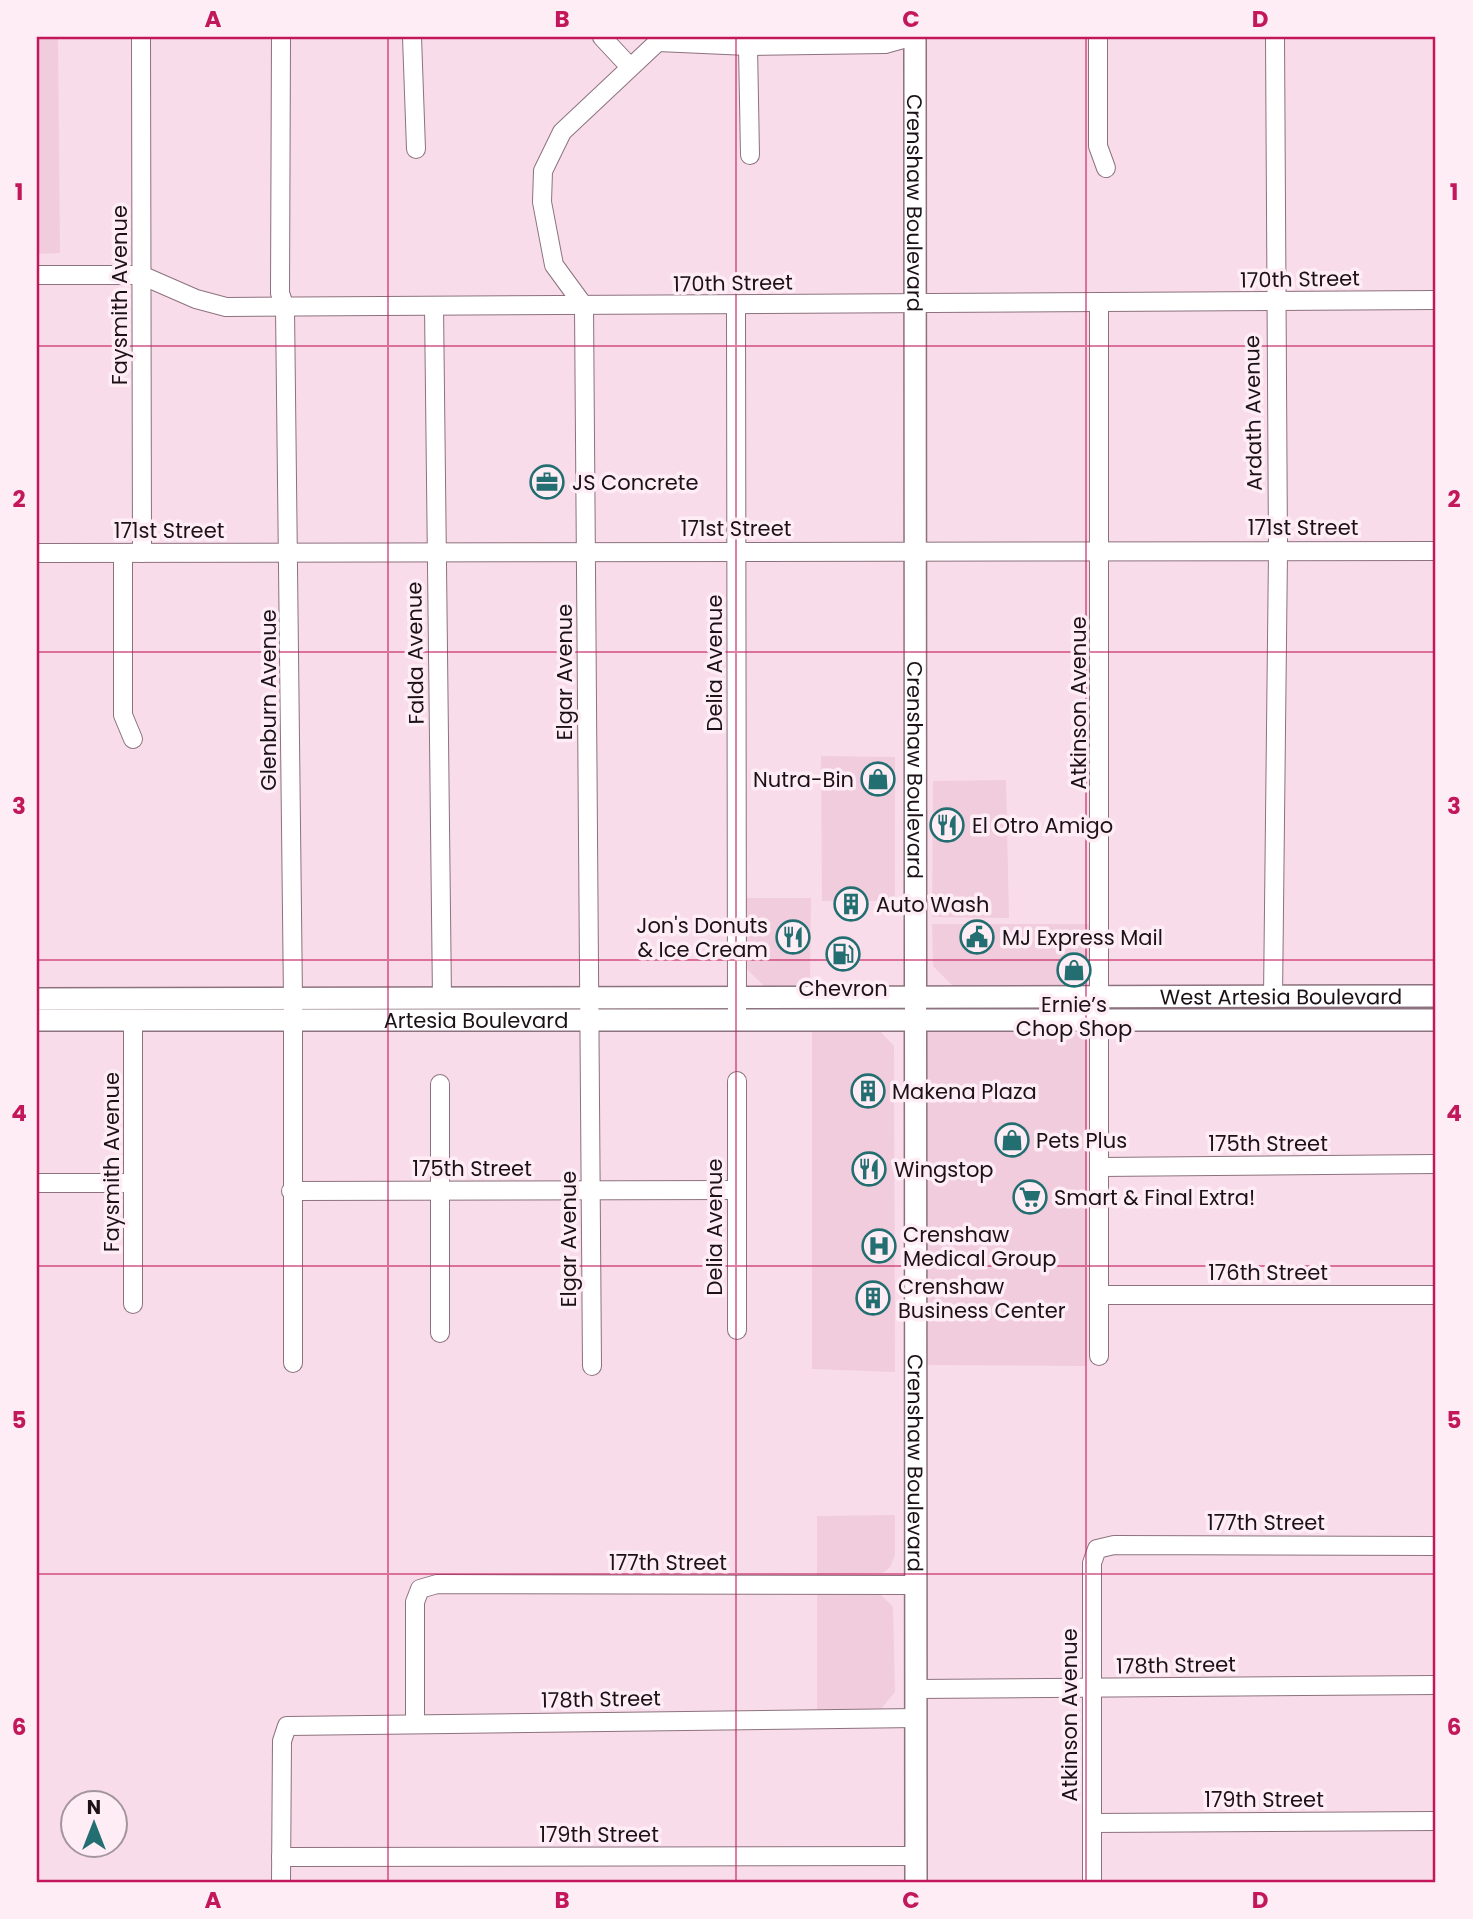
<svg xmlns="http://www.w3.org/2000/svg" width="1473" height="1919" font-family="Poppins,sans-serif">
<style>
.built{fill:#f1ccdc}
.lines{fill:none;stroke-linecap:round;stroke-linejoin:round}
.minor-casing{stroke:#8c727e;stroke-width:20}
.major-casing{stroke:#8c727e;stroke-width:24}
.minor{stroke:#fff;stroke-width:18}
.major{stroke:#fff;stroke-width:21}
.grid{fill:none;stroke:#c2185b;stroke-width:2;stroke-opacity:0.55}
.labels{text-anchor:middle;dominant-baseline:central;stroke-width:7;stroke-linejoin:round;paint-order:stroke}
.street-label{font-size:21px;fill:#1b1116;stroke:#ffedf5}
.poi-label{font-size:21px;fill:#1b1116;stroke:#ffedf5;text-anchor:start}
.neatline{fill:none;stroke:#c2185b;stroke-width:2.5}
.grid-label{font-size:23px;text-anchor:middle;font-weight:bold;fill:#c2185b}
</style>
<rect width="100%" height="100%" fill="#f9dce9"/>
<g class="built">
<polygon points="37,37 58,37 60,253 37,254"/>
<polygon points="821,756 895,757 895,901 822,901"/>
<polygon points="1006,780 1009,918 932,917 933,781"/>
<polygon points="745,898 811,898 810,987 765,987 744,966"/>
<polygon points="932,924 1089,924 1089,972 1074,987 954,987 933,966"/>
<polygon points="923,1025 1086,1025 1086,1366 923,1365"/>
<polygon points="812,1028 878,1029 894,1046 895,1372 812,1369"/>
<polygon points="895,1515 895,1555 890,1567 883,1573 817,1575 817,1516"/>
<polygon points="817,1593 879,1593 893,1607 895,1692 880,1710 817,1710"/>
</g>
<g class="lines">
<defs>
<g id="minor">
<polyline points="141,37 142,553"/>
<polyline points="281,37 280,293 285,308 293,999 293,1363"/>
<polyline points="412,37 416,149"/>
<polyline points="602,37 630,67"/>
<polyline points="1098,37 1098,146 1106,168"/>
<polyline points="658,42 748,46 885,44 910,37"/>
<polyline points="748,46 750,155"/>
<polyline points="37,275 141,275 196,299 226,307 1436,300"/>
<polyline points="1099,302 1099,1356"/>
<polyline points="434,306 442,999"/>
<polyline points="736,306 737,1020"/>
<polyline points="37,553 1436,551"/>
<polyline points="123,553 123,715 133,739"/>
<polyline points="1273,998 1278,551 1275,37"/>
<polyline points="737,1081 737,1330"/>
<polyline points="1100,1167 1436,1164"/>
<polyline points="37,1183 133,1183"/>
<polyline points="291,1191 737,1190"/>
<polyline points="1099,1295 1436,1295"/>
<polyline points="133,1304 133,1020"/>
<polyline points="440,1333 440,1084"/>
<polyline points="592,1366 584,306 554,265 542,202 543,171 562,132 663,37"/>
<polyline points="916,1689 1436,1685"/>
<polyline points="415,1723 415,1602 420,1589 437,1584 916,1585"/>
<polyline points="1092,1823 1436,1821"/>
<polyline points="281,1857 916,1856"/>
<polyline points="281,1882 282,1741 287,1726 916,1718"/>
<polyline points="1092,1882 1092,1563 1097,1549 1114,1545 1436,1546"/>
</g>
<g id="major">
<path id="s1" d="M 915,37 L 916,1882"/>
<path id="s2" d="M 37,999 L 1436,996"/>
<path id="s3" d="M 37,1020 L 1436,1020"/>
</g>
</defs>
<use href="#minor" class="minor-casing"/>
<use href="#major" class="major-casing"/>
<use href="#minor" class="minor"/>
<use href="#major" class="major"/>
</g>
<path class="grid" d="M 388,37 L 388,1882M 736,37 L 736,1882M 1086,37 L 1086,1882M 37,346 L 1436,346M 37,652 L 1436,652M 37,960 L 1436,960M 37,1266 L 1436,1266M 37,1574 L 1436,1574"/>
<defs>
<symbol id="office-ring" viewBox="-11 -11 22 22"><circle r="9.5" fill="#ffedf5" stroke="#236e70" stroke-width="1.5"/><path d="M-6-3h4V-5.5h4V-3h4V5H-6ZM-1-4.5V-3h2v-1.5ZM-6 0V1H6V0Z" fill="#236e70"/></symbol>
<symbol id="shop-ring" viewBox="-11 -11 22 22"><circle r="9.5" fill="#ffedf5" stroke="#236e70" stroke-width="1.5"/><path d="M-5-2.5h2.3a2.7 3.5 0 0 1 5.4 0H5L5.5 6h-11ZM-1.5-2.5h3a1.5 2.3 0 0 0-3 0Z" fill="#236e70"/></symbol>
<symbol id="restaurant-ring" viewBox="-11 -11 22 22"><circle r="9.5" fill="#ffedf5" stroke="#236e70" stroke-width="1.5"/><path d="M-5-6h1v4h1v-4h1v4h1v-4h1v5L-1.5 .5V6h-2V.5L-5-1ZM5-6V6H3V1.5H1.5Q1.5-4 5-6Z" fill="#236e70"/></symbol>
<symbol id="building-ring" viewBox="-11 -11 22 22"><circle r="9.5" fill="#ffedf5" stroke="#236e70" stroke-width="1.5"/><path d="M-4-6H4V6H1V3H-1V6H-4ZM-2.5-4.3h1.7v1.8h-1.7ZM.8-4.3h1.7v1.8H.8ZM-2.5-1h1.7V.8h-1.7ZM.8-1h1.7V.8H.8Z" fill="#236e70"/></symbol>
<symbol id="civic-ring" viewBox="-11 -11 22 22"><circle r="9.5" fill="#ffedf5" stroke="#236e70" stroke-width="1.5"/><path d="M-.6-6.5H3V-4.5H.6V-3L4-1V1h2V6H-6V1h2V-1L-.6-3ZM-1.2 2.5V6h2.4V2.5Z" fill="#236e70"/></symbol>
<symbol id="fuel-ring" viewBox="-11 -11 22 22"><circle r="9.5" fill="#ffedf5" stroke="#236e70" stroke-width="1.5"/><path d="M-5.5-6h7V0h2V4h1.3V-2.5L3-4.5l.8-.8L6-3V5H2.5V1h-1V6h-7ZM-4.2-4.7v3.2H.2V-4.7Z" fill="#236e70"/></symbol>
<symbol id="supermarket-ring" viewBox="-11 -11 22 22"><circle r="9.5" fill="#ffedf5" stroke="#236e70" stroke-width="1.5"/><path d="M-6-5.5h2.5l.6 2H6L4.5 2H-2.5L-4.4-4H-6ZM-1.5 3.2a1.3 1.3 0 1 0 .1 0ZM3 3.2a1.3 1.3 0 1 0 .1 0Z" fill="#236e70"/></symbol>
<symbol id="hospital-ring" viewBox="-11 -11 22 22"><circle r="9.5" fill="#ffedf5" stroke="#236e70" stroke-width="1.5"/><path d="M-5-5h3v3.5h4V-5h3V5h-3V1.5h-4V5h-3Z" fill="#236e70"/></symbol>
</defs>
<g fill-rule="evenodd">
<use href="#office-ring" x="528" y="463" width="38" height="38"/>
<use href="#shop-ring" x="859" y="760" width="38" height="38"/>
<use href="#restaurant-ring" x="928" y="806" width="38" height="38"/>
<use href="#building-ring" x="832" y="885" width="38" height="38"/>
<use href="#restaurant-ring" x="774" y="918" width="38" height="38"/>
<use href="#civic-ring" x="958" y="918" width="38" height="38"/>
<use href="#fuel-ring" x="824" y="935" width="38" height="38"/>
<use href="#shop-ring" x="1055" y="951" width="38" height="38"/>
<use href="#building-ring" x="849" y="1072" width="38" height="38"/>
<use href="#shop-ring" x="993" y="1121" width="38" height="38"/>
<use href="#restaurant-ring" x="850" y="1150" width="38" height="38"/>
<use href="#supermarket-ring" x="1011" y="1178" width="38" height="38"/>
<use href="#hospital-ring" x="860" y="1227" width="38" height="38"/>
<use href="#building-ring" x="854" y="1279" width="38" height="38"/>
</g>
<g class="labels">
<g class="street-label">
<text stroke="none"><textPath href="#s1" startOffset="166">Crenshaw Boulevard</textPath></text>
<text transform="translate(1300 279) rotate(-1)">170th Street</text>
<text transform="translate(733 283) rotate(-1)">170th Street</text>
<text transform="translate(119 295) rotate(-90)">Faysmith Avenue</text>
<text transform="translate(1253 413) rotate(-91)">Ardath Avenue</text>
<text x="1303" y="527">171st Street</text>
<text x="736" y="528">171st Street</text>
<text x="169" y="530">171st Street</text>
<text transform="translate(415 653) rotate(-91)">Falda Avenue</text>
<text transform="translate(714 663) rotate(-90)">Delia Avenue</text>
<text transform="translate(564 672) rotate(-90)">Elgar Avenue</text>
<text transform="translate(268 700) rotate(-90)">Glenburn Avenue</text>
<text transform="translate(1078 703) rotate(-90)">Atkinson Avenue</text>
<text stroke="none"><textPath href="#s1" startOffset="733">Crenshaw Boulevard</textPath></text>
<text stroke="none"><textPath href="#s2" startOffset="1244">West Artesia Boulevard</textPath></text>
<text stroke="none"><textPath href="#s3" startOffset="439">Artesia Boulevard</textPath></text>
<text x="1268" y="1143">175th Street</text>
<text transform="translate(111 1162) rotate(-90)">Faysmith Avenue</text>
<text x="472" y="1168">175th Street</text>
<text transform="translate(714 1227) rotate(-90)">Delia Avenue</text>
<text transform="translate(568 1239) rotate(-90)">Elgar Avenue</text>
<text x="1268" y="1272">176th Street</text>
<text stroke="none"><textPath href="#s1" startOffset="1426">Crenshaw Boulevard</textPath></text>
<text x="1266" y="1522">177th Street</text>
<text x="668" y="1562">177th Street</text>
<text transform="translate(1176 1665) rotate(-1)">178th Street</text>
<text transform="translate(601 1699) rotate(-1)">178th Street</text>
<text transform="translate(1069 1715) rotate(-90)">Atkinson Avenue</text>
<text x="1264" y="1799">179th Street</text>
<text x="599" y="1834">179th Street</text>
</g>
<g class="poi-label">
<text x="572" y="482">JS Concrete</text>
<text x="854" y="779" text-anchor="end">Nutra-Bin</text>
<text x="972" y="825">El Otro Amigo</text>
<text x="876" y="904">Auto Wash</text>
<text x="768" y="925" text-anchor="end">Jon's Donuts<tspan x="768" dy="24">&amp; Ice Cream</tspan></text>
<text x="1002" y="937">MJ Express Mail</text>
<text x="843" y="988" text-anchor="middle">Chevron</text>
<text x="1074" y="1004" text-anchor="middle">Ernie’s<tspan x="1074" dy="24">Chop Shop</tspan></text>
<text x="892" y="1091">Makena Plaza</text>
<text x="1036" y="1140">Pets Plus</text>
<text x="894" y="1169">Wingstop</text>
<text x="1054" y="1197">Smart &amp; Final Extra!</text>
<text x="903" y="1234">Crenshaw<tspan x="903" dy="24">Medical Group</tspan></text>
<text x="898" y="1286">Crenshaw<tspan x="898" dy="24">Business Center</tspan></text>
</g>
</g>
<rect width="1473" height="1919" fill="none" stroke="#ffedf5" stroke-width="77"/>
<g transform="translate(94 1824)"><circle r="33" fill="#ffedf5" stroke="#a4959c" stroke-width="2"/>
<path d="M0-5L12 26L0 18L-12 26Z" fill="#236e70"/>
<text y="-10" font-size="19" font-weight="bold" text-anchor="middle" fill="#1b1116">N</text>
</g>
<rect x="38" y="38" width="1396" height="1843" class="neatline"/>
<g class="grid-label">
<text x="213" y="27">A</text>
<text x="562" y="27">B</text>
<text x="911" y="27">C</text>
<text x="1260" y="27">D</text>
<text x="19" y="200">1</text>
<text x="1454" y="200">1</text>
<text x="19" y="507">2</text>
<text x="1454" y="507">2</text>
<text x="19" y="814">3</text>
<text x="1454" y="814">3</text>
<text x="19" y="1121">4</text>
<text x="1454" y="1121">4</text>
<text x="19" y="1428">5</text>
<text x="1454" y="1428">5</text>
<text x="19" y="1735">6</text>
<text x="1454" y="1735">6</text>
<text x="213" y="1908">A</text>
<text x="562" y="1908">B</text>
<text x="911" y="1908">C</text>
<text x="1260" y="1908">D</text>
</g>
</svg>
